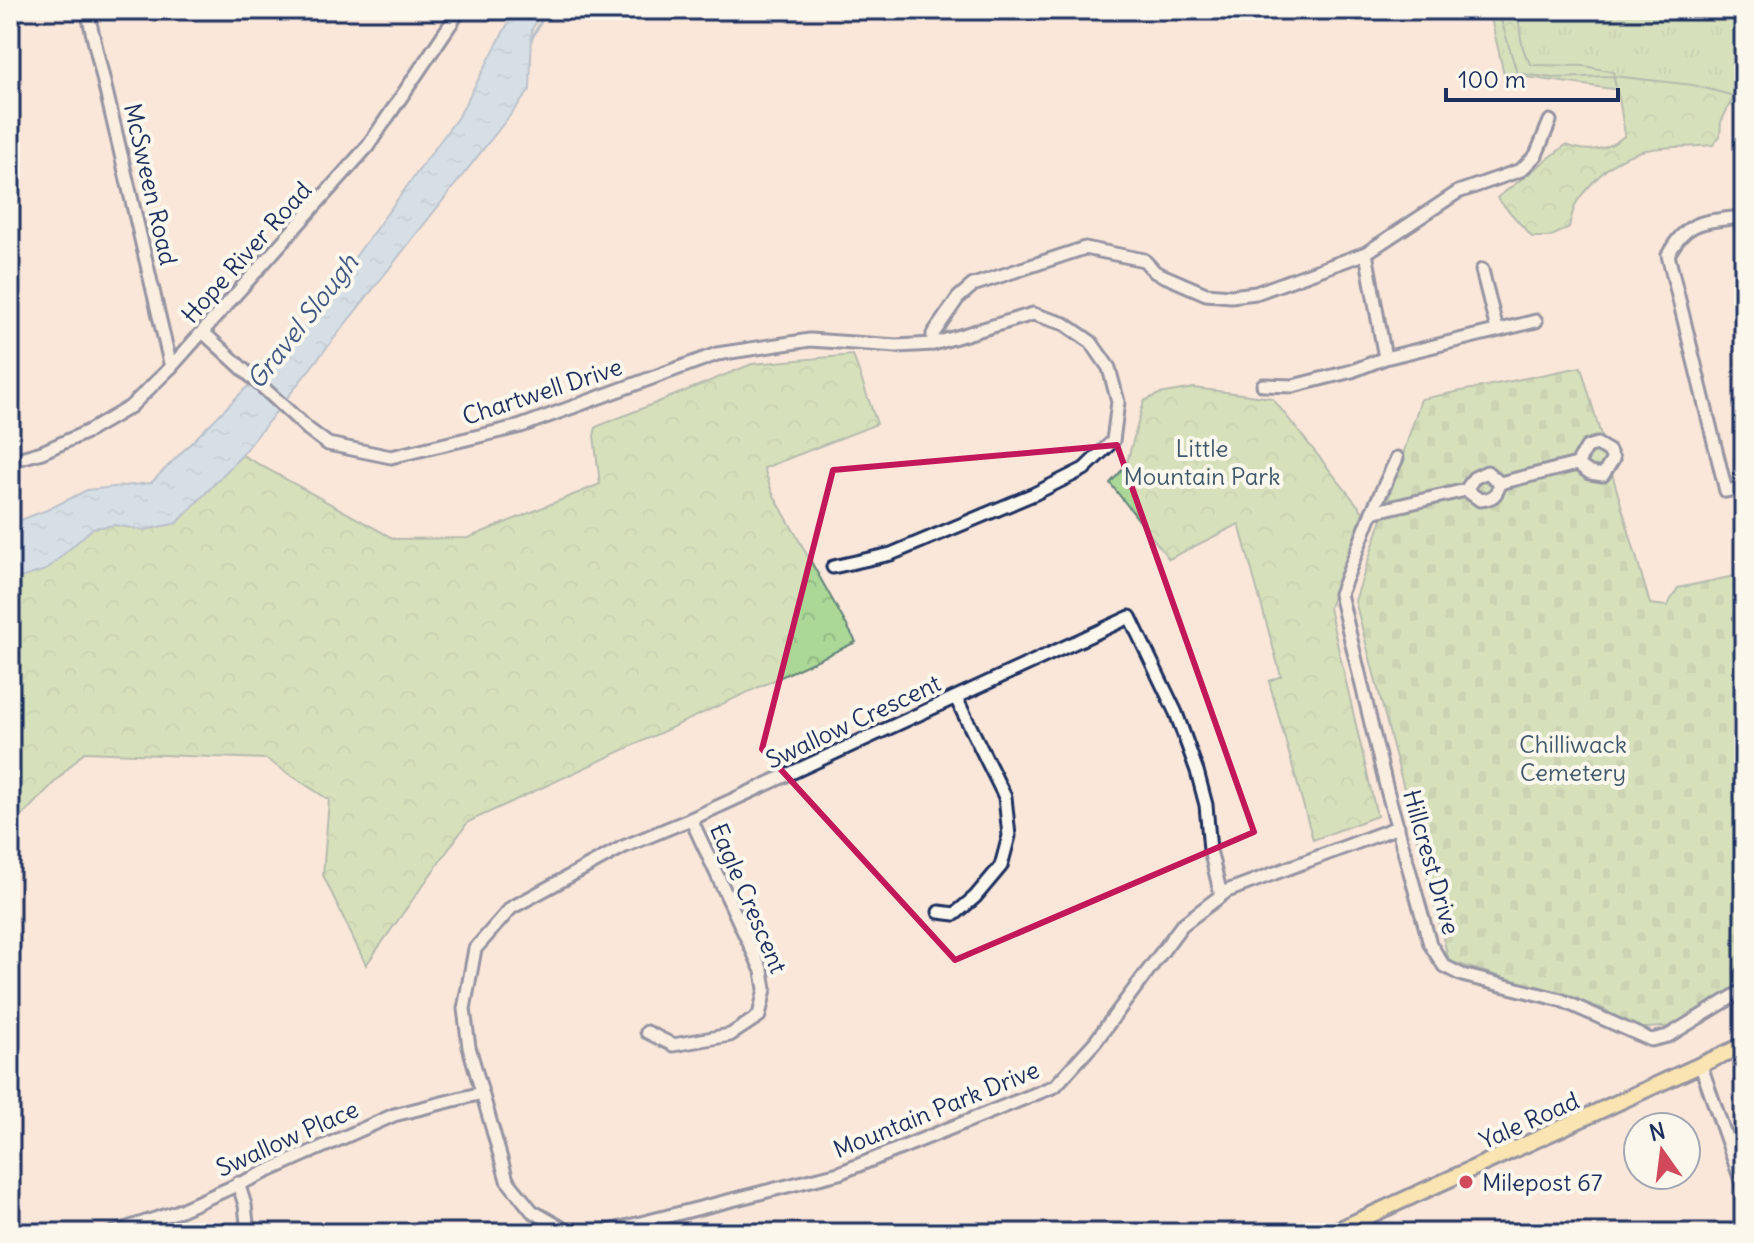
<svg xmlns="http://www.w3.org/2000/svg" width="1754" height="1243" font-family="Delius,sans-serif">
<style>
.grass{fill:url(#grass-tufts);stroke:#63847a;stroke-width:2}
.forest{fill:url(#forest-crowns);stroke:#63847a;stroke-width:2}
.cemetery{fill:url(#cemetery-stones);stroke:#63847a;stroke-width:2}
.water{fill:url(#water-ripples);stroke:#7193b9;stroke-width:2}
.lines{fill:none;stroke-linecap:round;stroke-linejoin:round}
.stream{stroke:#7193b9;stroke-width:3}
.minor-casing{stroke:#1b2f5e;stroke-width:17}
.major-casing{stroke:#1b2f5e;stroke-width:20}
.minor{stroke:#fbf7ec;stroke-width:11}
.major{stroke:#fae181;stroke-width:14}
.marked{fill:none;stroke:#c2185b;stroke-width:6;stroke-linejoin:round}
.poi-dot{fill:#d1495b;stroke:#fbf7ec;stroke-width:3}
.labels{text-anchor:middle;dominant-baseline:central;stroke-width:8;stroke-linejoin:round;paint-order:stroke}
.street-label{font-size:24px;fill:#1b2f5e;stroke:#fbf7ec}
.park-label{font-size:24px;fill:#3f596c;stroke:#fbf7ec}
.poi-label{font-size:24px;fill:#1b2f5e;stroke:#fbf7ec;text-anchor:start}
.water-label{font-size:26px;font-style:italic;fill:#3f5984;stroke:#fbf7ec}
</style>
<defs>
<pattern id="grass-tufts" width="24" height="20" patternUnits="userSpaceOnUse" patternTransform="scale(2)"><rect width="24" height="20" fill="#abd897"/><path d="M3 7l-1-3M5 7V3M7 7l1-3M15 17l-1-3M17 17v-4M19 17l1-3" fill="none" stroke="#93ba85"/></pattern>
<pattern id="forest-crowns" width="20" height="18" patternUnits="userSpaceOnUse" patternTransform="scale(2)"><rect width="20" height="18" fill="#abd897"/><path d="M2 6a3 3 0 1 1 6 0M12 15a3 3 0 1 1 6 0" fill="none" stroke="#93ba85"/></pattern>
<pattern id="cemetery-stones" width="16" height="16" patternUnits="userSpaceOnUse" patternTransform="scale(2)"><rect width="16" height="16" fill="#abd897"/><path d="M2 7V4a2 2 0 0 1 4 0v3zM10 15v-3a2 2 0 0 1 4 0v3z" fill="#93ba85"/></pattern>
<pattern id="water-ripples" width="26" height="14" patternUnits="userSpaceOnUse" patternTransform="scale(2)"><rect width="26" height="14" fill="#aad6f6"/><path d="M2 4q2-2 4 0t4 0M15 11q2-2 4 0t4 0" fill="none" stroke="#92b8d5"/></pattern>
</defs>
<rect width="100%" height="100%" fill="#fae7d9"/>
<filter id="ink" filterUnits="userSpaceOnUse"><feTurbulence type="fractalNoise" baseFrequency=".0125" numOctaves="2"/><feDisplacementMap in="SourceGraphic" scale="16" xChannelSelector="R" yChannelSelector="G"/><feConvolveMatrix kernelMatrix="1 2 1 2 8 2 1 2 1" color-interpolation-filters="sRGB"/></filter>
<g filter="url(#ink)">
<polygon class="grass" points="1489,10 1744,10 1744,107 1504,74"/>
<g class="forest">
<path d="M 1498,10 L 1519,10 C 1518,24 1521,55 1532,65 L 1585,66 L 1613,72 L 1614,76 L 1693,85 L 1734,96 L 1721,122 L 1720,136 L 1713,145 C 1664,150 1634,140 1596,179 C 1577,200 1575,200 1569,227 L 1550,237 L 1532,237 L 1497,198 L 1566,145 C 1587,153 1608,151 1625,135 L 1619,98 L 1613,76 L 1553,78 L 1517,73 Z"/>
<polygon points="853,355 877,424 764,468 772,492 856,642 468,822 366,965 323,875 329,800 266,759 84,752 10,828 10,581 16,581 72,544 93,528 115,525 144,530 177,523 242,455 394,539 468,538 600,484 594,436 596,427 752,364"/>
<polygon points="1194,388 1272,398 1363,512 1329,608 1377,816 1313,840 1269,681 1281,676 1239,524 1169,559 1110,483 1126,466 1144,401 1159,394"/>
</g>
<polygon class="cemetery" points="1581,367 1650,604 1667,606 1678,588 1744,574 1744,981 1677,1026 1633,1029 1604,1009 1449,961 1355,601 1421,399"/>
<polygon class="water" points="515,10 543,10 532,29 530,90 242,455 177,523 144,530 115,525 93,528 46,570 10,581 10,524 47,510 87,490 151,483 295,339 460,114"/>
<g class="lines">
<polyline class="stream" points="532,38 547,10"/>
<defs>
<g id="minor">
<polyline points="87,10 171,367"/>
<path d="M 1733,218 C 1699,222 1685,223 1668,255 L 1726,491 L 1744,487"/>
<polyline points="1366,253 1385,358"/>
<polyline points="1482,270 1497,330"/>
<polyline points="204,333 308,429 328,444 391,457 521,426 717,354 810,340 897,346 933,344 1033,314 1065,324 1091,342 1109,368 1118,402 1113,441 1084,469 1034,494 891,554 833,567"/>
<polyline points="933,344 933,334 958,298 973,285 1085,248 1144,260 1155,272 1206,294 1231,296 1256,293 1366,253 1458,192 1521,170 1536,155 1550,121"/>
<polyline points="1263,385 1293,386 1352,371 1385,358 1536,321"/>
<polyline points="1397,458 1372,512 1340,594 1387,790 1430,944 1444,966 1462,975 1561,1000 1651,1040 1668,1036 1744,990"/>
<polyline points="10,461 42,452 89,431 130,407 171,367 368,146 460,10"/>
<polyline points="1500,483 1577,464 1587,447 1597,444 1609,451 1613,459 1603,475 1590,473 1577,464"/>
<path d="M 1466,490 L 1480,500 C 1493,499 1497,495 1500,483"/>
<polyline points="1372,512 1466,490 1474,478 1487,472 1500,483"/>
<polyline points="1221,895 1210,850 1206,805 1197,771 1176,713 1130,617 691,819 623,847 511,908 475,949 464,1009 469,1047 507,1180 532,1211 567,1231 601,1233 839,1173 1055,1086 1095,1042 1182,925 1227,891 1398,827"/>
<polyline points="939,912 955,914 975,897 1001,866 1009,836 1005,797 956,698"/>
<polyline points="647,1032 673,1045 730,1035 759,1016 765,989 762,971 691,819"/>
<polyline points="1701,1066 1744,1189"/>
<polyline points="238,1183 245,1205 248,1233"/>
<polyline points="112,1233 176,1212 394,1115 482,1093"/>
</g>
<polyline id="major" points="1331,1233 1744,1045"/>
</defs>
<use href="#minor" class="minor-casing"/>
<use href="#major" class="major-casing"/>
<use href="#minor" class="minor"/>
<use href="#major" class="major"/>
</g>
</g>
<path d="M0 0H1754V1243H0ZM 1117,445 L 1254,832 L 955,960 L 762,749 L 833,470 Z" fill="#fae7d9" fill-opacity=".55" fill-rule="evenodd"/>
<path class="marked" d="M 1117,445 L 1254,832 L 955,960 L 762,749 L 833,470 Z"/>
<circle class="poi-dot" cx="1466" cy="1182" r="8"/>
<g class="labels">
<g class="street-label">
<text transform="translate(151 184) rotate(77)">McSween Road</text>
<text transform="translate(246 252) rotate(-48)">Hope River Road</text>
<text transform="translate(542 391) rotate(-18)">Chartwell Drive</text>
<text transform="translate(853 721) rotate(-25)">Swallow Crescent</text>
<text transform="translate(1432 862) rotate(74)">Hillcrest Drive</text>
<text transform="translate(749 898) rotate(67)">Eagle Crescent</text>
<text transform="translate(936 1109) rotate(-22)">Mountain Park Drive</text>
<text transform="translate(1529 1120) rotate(-24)">Yale Road</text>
<text transform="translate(287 1138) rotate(-24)">Swallow Place</text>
</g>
<g class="park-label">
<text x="1202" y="448">Little<tspan x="1202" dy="28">Mountain Park</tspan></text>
<text x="1573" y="744">Chilliwack<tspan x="1573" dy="28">Cemetery</tspan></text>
</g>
<g class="poi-label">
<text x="1482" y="1182">Milepost 67</text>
</g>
<g class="water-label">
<text transform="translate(302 321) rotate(-52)">Gravel Slough</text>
</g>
</g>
<rect width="1754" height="1243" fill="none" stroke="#fbf7ec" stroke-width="40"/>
<rect x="20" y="20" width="1714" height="1203" fill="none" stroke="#1b2f5e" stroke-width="3" filter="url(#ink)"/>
<g transform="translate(1662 1151) rotate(346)"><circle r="38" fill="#fbf7ec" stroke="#a1a7b3" stroke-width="2"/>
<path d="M0-6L14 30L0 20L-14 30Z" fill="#d1495b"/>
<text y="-12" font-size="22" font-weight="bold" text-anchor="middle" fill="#1b2f5e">N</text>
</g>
<path d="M1446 88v12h172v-12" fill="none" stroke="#1b2f5e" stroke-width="4"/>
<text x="1458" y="88" font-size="24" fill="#1b2f5e" stroke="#fbf7ec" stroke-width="6" paint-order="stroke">100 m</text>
</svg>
